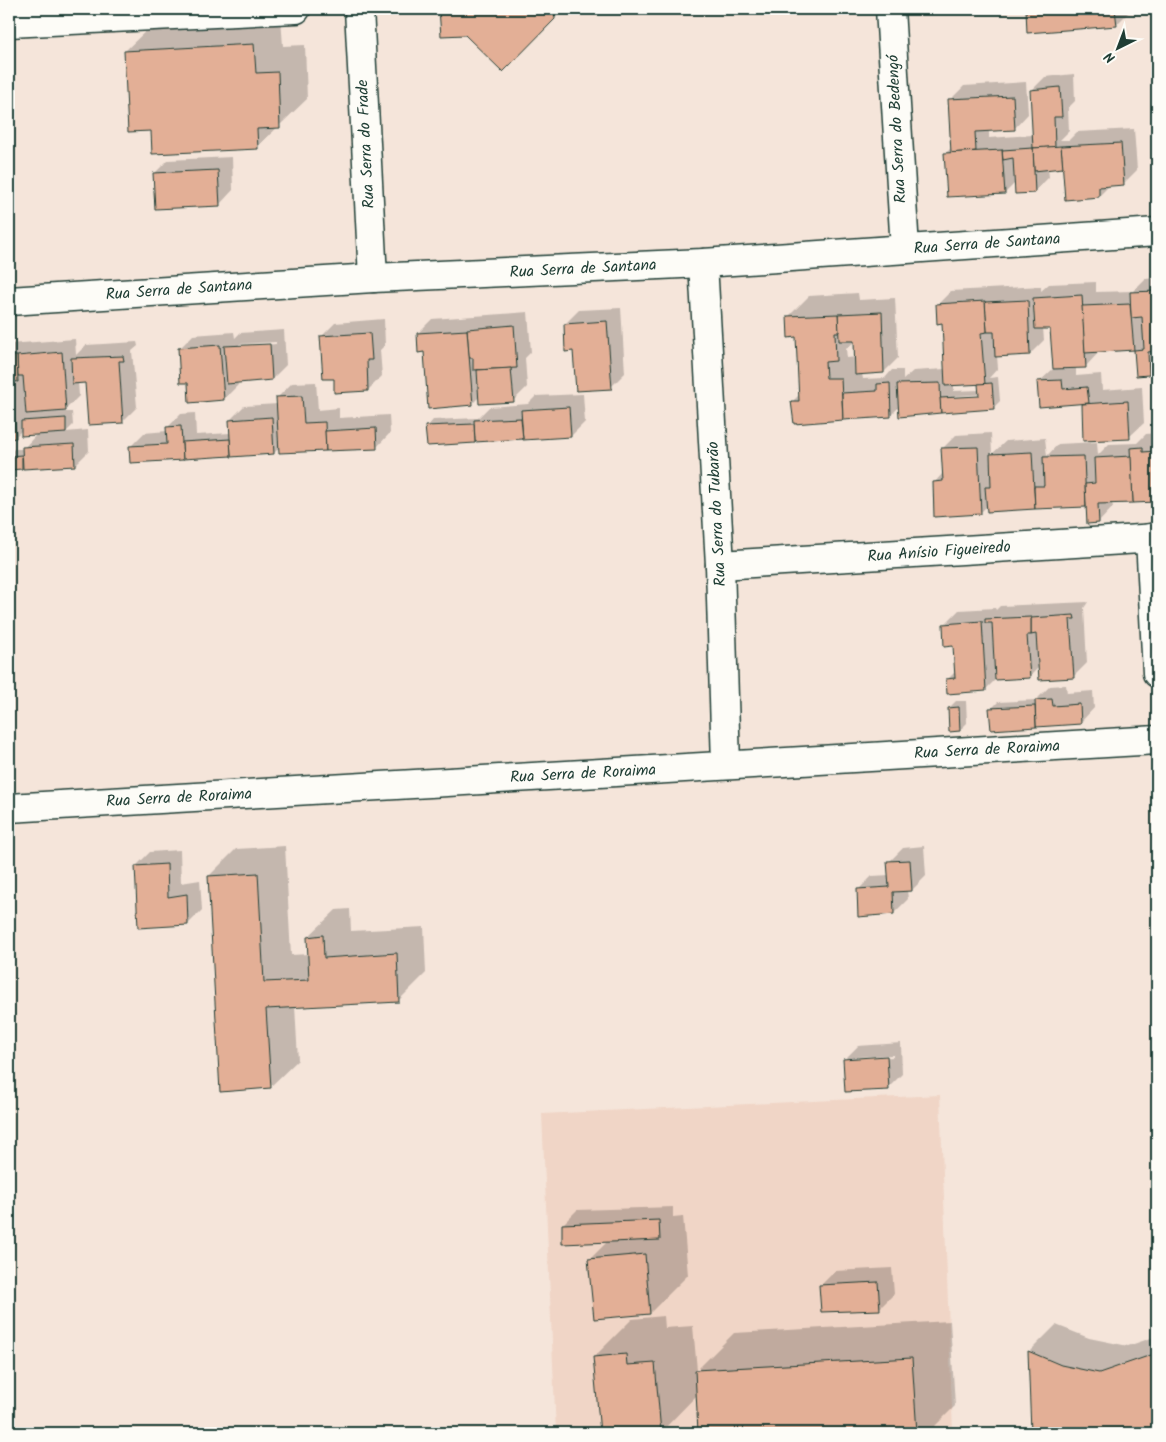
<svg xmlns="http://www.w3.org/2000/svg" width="1166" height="1442" font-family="Kalam,sans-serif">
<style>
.built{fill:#f0d5c6}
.shadow{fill:#0003;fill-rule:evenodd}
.building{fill:#e3af96;stroke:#1f3d34}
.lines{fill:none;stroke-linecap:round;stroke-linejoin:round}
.minor-casing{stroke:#1f3d34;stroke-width:31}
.minor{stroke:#fdfcf7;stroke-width:28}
.labels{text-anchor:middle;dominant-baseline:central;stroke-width:4.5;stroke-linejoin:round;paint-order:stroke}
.street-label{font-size:16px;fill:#1f3d34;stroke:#fdfcf7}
</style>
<rect width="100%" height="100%" fill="#f5e5da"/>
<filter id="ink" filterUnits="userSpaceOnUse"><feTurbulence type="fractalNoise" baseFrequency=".02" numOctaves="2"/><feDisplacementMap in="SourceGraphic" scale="10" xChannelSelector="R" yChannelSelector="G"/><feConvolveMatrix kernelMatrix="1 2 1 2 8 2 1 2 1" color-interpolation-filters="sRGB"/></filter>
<g filter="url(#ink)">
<polygon class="built" points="940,1095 953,1433 556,1433 542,1114"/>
<g class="shadow">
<polygon points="441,9 564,9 524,50 465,34 442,35"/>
<polygon points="1027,9 1132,9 1116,25 1028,31"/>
<polygon points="281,18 283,46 305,45 307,99 257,147 152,129 125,51 153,24"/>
<polygon points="1074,74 1075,101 1068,108 1069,131 1060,140 1069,140 1077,132 1134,129 1137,170 1123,184 1110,185 1099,196 1064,167 1048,168 1049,177 1035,191 1016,182 1005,193 946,153 952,147 950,100 964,86 1026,82 1028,114 1014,129 989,130 989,138 1033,135 1031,91 1045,77"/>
<polygon points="232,157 233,190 219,205 154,174 168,160"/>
<path d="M 1157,278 L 1157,366 L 1149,374 L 1137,375 L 1135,349 L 1100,351 L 1086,366 L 1076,367 L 1076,376 L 1101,374 L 1102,390 L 1142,387 L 1144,423 L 1129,437 L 1084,440 L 1083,402 L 1039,382 L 1054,368 L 1052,328 L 1043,328 L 1044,340 L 1030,354 L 997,356 L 998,368 L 989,378 L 998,377 L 1000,401 L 993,408 L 900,406 L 890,416 L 844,416 L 842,418 L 792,402 L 800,394 L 797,335 L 788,317 L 809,296 L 858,293 L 859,300 L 895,298 L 898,358 L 884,372 L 862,373 L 863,379 L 885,378 L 892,370 L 903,370 L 903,380 L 913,371 L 945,369 L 943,322 L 937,305 L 951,291 L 1041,286 L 1041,291 L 1049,284 L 1096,282 L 1096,292 L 1133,291 L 1145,279 ZM 855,341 L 856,357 L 847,358 L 846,349 ZM 980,383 L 980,390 L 954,391 L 954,384 ZM 985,394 L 985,396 L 955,398 L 955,396 Z"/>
<polygon points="621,308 625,373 611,387 574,350 565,324 579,310"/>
<polygon points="528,312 531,352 525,358 527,387 513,401 480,396 472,404 425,351 418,333 432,319"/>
<polygon points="384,319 385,345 380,350 382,376 368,390 321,337 335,323"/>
<path d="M 284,330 L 286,365 L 272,379 L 237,382 L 238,385 L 224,399 L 189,381 L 179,349 L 193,335 L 234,332 L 235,338 L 240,333 ZM 276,342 L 276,344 L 239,347 L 239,344 Z"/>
<polygon points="75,339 76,355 86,345 137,342 138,346 132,351 137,407 122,422 87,382 78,382 79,396 63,412 72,412 73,425 66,432 88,430 89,451 75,465 24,466 22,468 9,469 9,455 14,449 23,449 37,434 22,430 15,437 9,437 9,344"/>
<polygon points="316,382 318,410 339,408 339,418 389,415 390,433 376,448 280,447 274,453 183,458 130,447 144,433 167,431 167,428 181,414 195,413 196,435 231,433 230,420 244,406 278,404 278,397 292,383"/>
<polygon points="583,394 585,422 571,436 475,441 427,427 433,420 478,418 489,407 528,404 536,396"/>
<polygon points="991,433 992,454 1006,441 1045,438 1047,456 1058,444 1097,442 1098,455 1109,444 1137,443 1146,434 1157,433 1157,501 1112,503 1113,507 1099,522 1087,506 988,511 987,506 980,513 934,483 943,473 942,449 956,435"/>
<polygon points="1088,602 1084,608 1087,663 1073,677 1039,667 1029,677 997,678 985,690 948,679 956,671 954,645 944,625 959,610 995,608 996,610 1000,606"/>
<polygon points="1066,685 1067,693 1093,691 1094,708 1080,723 992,728 991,709 998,702 1036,700 1050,686"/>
<polygon points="956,701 966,701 967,723 960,730 949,708"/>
<polygon points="285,846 291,955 309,954 308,937 336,910 350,909 351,931 424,927 426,973 399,1000 295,1006 298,1060 270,1087 209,876 236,849"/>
<polygon points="924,846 926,876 912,890 907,890 908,899 894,913 858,890 872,876 890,875 889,862 903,848"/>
<polygon points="180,850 181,883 200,880 202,910 188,924 136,866 150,852"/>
<path d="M 901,1043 L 902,1074 L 888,1088 L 844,1060 L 858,1046 ZM 893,1055 L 893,1057 L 857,1059 L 857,1057 Z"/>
<polygon points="673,1207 673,1217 683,1216 688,1275 650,1313 590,1259 608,1241 563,1224 577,1210"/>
<polygon points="892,1268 894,1294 880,1308 821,1285 835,1271"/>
<polygon points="664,1316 665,1328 693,1326 697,1370 734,1333 950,1321 955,1406 928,1433 700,1433 697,1395 661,1432 601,1433 594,1357 632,1319"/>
<polygon points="1056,1325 1089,1338 1128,1346 1157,1336 1157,1433 1033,1433 1029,1352"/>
</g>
<g class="building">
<polygon points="439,9 554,9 555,19 503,72 465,35 441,36"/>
<polygon points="1026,9 1115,9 1117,26 1027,33"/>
<polygon points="254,44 256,73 278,72 280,128 257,129 258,149 152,154 151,131 128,132 124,51"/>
<polygon points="1060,87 1062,117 1054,117 1055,147 1033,148 1030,90"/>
<polygon points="1013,96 1015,130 975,132 976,151 951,153 948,99"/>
<polygon points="1121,143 1124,185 1099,187 1099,197 1065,200 1061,146"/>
<polygon points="1061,146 1063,168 1034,171 1033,148"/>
<polygon points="1033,148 1035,193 1015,194 1013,158 1003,160 1002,150"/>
<polygon points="1002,150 1005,194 947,197 944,153"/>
<polygon points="218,170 220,206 155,209 153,173"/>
<polygon points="1157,291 1157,351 1148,352 1149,375 1136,376 1134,350 1144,349 1142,317 1131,318 1130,292"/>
<polygon points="1082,295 1086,368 1053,369 1050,329 1035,329 1033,298"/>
<polygon points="1028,300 1030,355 995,357 994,332 987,332 985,302"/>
<polygon points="985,301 987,332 981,333 985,384 945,386 942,323 937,324 936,304"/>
<polygon points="1130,304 1134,350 1085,353 1082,306"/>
<polygon points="882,312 884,373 855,375 854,341 839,341 838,314"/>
<polygon points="838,314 839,332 835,332 836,361 825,362 826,378 841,378 843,420 794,424 791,401 799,401 796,337 788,338 787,316"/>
<polygon points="607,321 612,389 576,391 573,351 565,352 564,324"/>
<polygon points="514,325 517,368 473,370 473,358 469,358 467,329"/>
<polygon points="467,330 473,405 428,409 424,352 418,353 417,333"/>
<polygon points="370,333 372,360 367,360 368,391 334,393 334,379 323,379 320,336"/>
<polygon points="270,344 272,380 227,384 224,346"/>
<polygon points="220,345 224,400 189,403 188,383 180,383 178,348"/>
<polygon points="62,352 66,411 26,414 23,376 18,376 17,356"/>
<polygon points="9,356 17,356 18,382 12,381 16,438 9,439"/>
<polygon points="123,356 124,361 119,361 123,423 88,425 85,383 72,384 71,358"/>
<polygon points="511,368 514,402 479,404 477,370"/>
<polygon points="1062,380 1063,389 1087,387 1089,403 1039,407 1037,381"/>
<polygon points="890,383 891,417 843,420 842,393 877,391 877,384"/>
<polygon points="940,383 941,413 899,417 897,384"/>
<polygon points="992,383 994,409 941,413 940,398 979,396 978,384"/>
<polygon points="302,396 304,423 325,422 326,451 279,453 276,397"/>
<polygon points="1128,401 1130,439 1083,441 1082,404"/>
<polygon points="569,407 571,437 523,440 521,410"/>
<polygon points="272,417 274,454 231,457 229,420"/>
<polygon points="66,418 66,433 21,436 21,421"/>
<polygon points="521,418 523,439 475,442 474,420"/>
<polygon points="474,424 475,443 427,446 425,426"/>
<polygon points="181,426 183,460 130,463 129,446 167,444 166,427"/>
<polygon points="376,428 377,449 326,451 325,431"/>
<polygon points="230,439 231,456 183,459 182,442"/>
<polygon points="74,444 75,466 23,469 22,447"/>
<polygon points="978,447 981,514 934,517 933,482 943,481 941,448"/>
<polygon points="1143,447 1143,452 1157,451 1157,502 1133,503 1130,448"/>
<polygon points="1032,452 1035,509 987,512 985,487 991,487 990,454"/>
<polygon points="22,455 22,469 9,470 9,456"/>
<polygon points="1084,456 1086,507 1035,509 1034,486 1044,486 1043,457"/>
<polygon points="1131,456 1133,503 1098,504 1099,523 1087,524 1085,484 1095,483 1094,458"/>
<polygon points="1074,615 1075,619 1070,619 1074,678 1039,680 1036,634 1031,635 1031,618"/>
<polygon points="1031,617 1031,635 1027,635 1030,678 995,680 992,623 985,623 985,619"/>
<polygon points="982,621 986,691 947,694 946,679 955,678 953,646 944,647 943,624"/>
<polygon points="1052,699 1053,706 1080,704 1081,724 1036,727 1035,700"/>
<polygon points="1035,706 1036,727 991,730 989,708"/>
<polygon points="959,707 960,731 949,732 948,708"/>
<polygon points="910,860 912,891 893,892 894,914 858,917 857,889 889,887 887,861"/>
<polygon points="167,864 168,897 187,894 188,925 138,928 135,866"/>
<polygon points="258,873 264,982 309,980 307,937 323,935 324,958 397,953 399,1002 266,1009 271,1088 220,1092 208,876"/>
<polygon points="887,1056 889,1090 845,1092 843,1059"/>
<polygon points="659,1220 660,1240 562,1244 562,1224"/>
<polygon points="645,1254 650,1314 594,1319 588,1259"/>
<polygon points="878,1282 880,1310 821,1312 819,1285"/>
<polygon points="1028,1351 1061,1365 1099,1373 1157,1353 1157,1433 1031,1433"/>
<polygon points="626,1354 627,1365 655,1363 661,1433 600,1433 593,1357"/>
<polygon points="912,1358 917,1433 698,1433 695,1370"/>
</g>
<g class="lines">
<defs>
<g id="minor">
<polyline points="359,9 373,278"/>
<polyline points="890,9 905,249"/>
<polyline points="9,23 296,9"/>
<polyline points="703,263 720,565 726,765"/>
<polyline points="9,301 373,278 703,263 1157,232"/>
<polyline points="1150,538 1157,673"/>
<polyline points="720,565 1157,538"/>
<polyline points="9,808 1157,740"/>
</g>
</defs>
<use href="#minor" class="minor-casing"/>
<use href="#minor" class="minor"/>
</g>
</g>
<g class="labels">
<g class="street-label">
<text transform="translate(897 129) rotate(-93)">Rua Serra do Bedengó</text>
<text transform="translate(366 144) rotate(-93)">Rua Serra do Frade</text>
<text transform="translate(987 244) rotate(-4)">Rua Serra de Santana</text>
<text transform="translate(583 269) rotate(-3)">Rua Serra de Santana</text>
<text transform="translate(179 290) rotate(-4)">Rua Serra de Santana</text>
<text transform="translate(717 514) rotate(-93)">Rua Serra do Tubarão</text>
<text transform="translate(939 552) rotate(-4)">Rua Anísio Figueiredo</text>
<text transform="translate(987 750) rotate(-3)">Rua Serra de Roraima</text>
<text transform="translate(583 774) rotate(-3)">Rua Serra de Roraima</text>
<text transform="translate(179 798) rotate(-3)">Rua Serra de Roraima</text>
</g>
</g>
<rect width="1166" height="1442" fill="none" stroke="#fdfcf7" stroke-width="30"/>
<rect x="15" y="15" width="1136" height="1412" fill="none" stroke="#1f3d34" stroke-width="2" filter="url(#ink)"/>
<g transform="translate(1118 48) rotate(222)" stroke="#fdfcf7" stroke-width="4" paint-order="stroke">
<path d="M0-4L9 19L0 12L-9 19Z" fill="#1f3d34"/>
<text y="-8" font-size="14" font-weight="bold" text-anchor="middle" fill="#1f3d34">N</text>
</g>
</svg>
